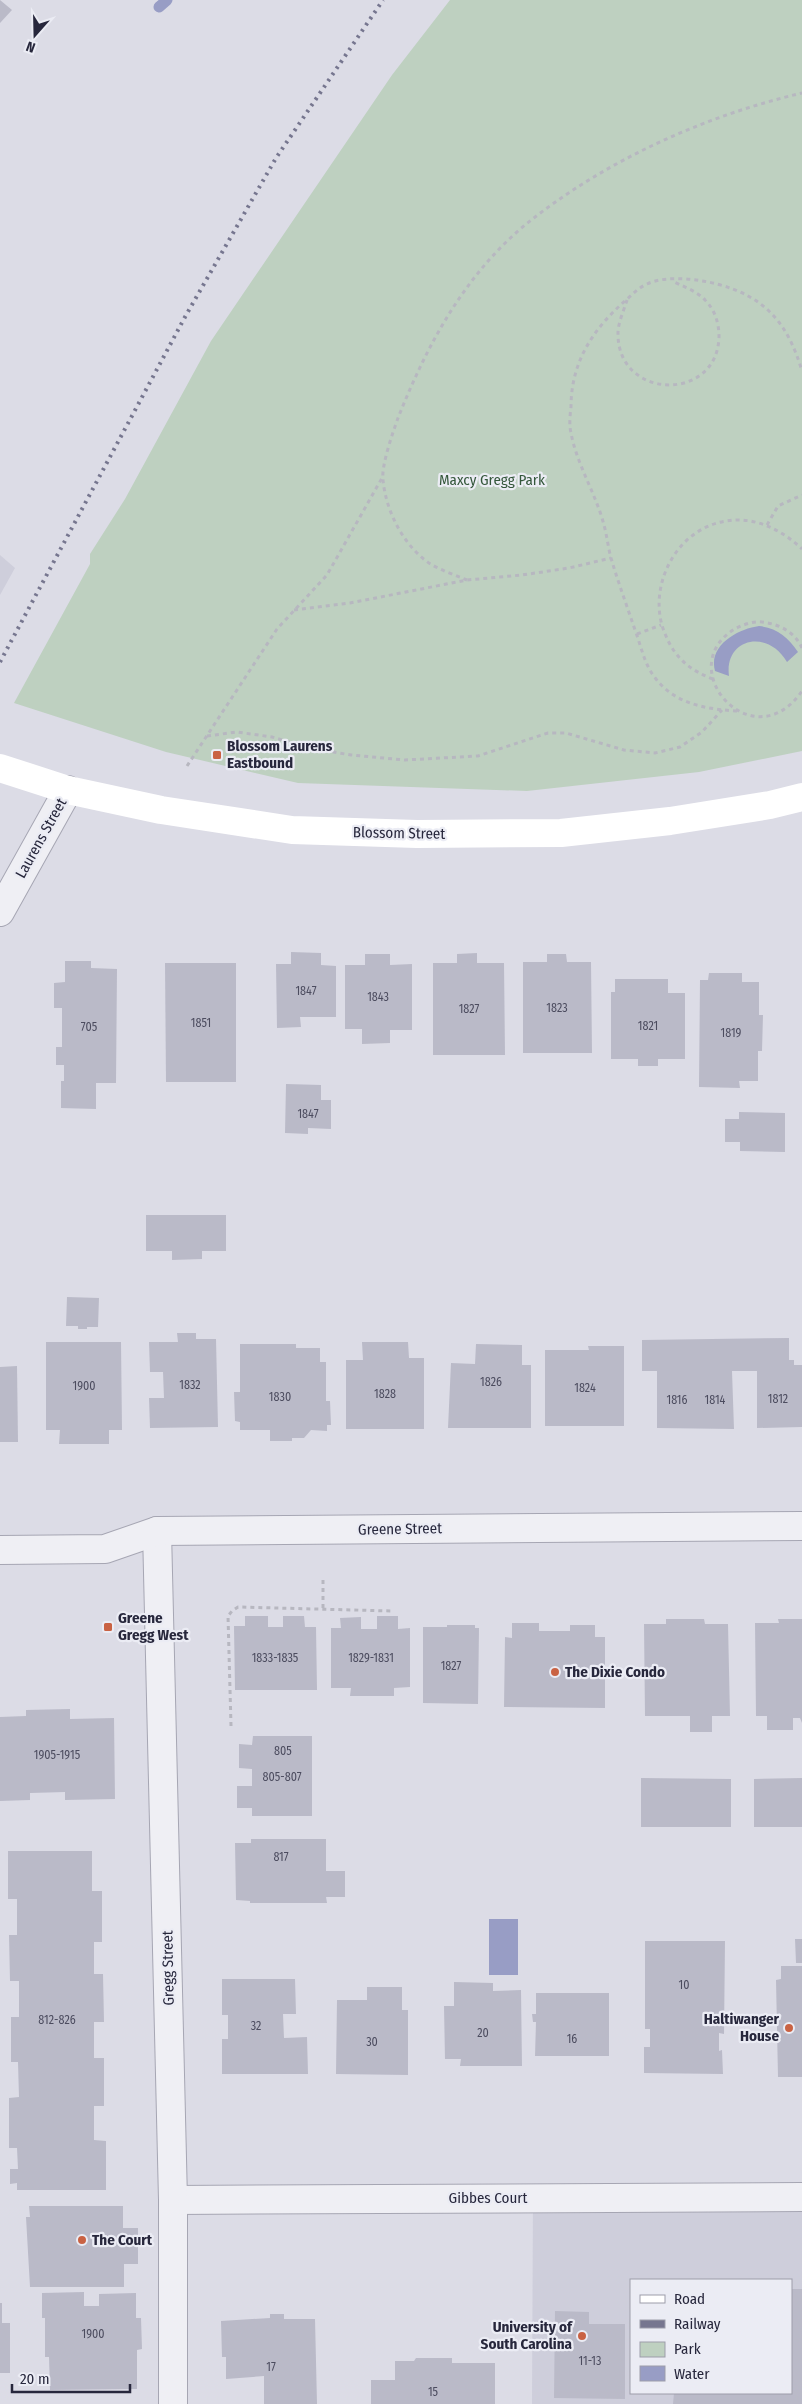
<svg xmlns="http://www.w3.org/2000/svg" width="802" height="2404" font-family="'Fira Sans Condensed',sans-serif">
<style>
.built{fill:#cecedb;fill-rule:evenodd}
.green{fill:#bed0c0}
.water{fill:#989dc5}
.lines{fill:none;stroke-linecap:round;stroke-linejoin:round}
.stream{stroke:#989dc5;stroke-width:11}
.building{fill:#babac8}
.minor-casing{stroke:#a6a6b3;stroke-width:30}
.tertiary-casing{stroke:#a6a6b3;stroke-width:30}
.path{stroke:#b7b7c0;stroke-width:3;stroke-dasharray:4 4;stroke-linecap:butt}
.minor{stroke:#efeff4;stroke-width:28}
.tertiary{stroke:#efeff4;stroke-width:28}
.secondary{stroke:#fff;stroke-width:28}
.rail{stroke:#76768f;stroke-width:4;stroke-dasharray:2.5 5;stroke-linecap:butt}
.poi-dot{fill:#c96243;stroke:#ebecf4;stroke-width:2}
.labels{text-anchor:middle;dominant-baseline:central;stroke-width:4.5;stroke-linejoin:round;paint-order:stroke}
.number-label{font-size:12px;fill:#4c4c5f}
.park-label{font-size:15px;fill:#34573b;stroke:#ebecf4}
.poi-label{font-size:15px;font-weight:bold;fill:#27273c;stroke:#ebecf4;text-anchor:start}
.street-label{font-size:15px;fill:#27273c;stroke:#ebecf4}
</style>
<rect width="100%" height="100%" fill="#dcdce6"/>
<g class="built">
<polygon points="0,555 15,568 0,595"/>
<path d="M 533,2193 L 802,2195 L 802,2404 L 532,2404 ZM 631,2280 L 791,2280 L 791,2393 L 631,2393 Z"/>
</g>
<polygon class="green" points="450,0 802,0 802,751 699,772 527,791 298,783 166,752 14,703 90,564 90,554 125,499 211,341 392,75"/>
<g class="water">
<path d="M 759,626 C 777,628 788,637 798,652 L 787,662 C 767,628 724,639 729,676 L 715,671 C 708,645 738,629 759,626 Z"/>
<rect x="489" y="1919" width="29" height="56"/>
</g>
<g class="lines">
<polyline class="stream" points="159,7 167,0"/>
</g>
<g class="building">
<polygon points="0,0 12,10 0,23"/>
<polygon points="291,952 321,953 321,965 336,966 336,1017 300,1017 301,1027 277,1028 276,964 291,964"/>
<polygon points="477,953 477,963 504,963 505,1055 433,1055 433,963 457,963 457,954"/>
<polygon points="365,954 390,954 390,965 412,964 412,1030 390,1030 390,1043 362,1044 362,1029 345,1029 345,965 365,965"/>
<polygon points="547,954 566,954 567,962 591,962 592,1053 523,1053 523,962 547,962"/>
<polygon points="65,961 91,961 91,968 117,969 116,1083 96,1083 96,1109 61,1108 61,1081 64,1081 64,1065 56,1065 56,1047 62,1047 62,1008 54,1008 54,983 65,982"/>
<polygon points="165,963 236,963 236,1082 166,1082"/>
<polygon points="709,973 742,973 742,982 759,982 759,1015 763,1015 762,1051 758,1051 758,1081 739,1081 740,1088 699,1087 700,980 708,980"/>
<polygon points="615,979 668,979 668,993 685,993 685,1059 658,1059 658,1066 638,1066 638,1059 611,1059 611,992 615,992"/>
<polygon points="286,1084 321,1085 321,1100 331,1100 331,1129 308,1128 308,1134 285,1133"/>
<polygon points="739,1112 785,1113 785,1152 740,1151 740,1142 725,1142 725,1119 739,1119"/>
<polygon points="146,1215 226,1215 226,1251 202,1251 202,1259 172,1260 172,1251 146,1251"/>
<polygon points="67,1297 99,1298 98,1327 87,1327 87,1329 78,1329 78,1326 66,1326"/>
<polygon points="177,1333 196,1333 196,1339 216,1339 218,1427 150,1428 149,1398 164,1398 163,1372 150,1372 149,1342 178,1342"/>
<polygon points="789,1338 789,1360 794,1360 794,1365 802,1365 802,1427 757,1428 757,1371 732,1371 734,1429 657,1428 657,1371 642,1371 642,1340"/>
<polygon points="46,1342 121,1342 122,1430 109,1430 109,1444 59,1444 60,1430 46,1430"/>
<polygon points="362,1342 408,1342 409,1358 424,1358 424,1429 346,1429 346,1360 363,1360"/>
<polygon points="240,1344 296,1344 296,1348 320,1348 320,1362 326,1362 326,1401 330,1401 331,1425 327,1425 327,1431 311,1430 304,1438 292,1438 292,1441 270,1441 270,1430 240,1430 240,1422 235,1421 234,1392 240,1392"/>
<polygon points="476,1344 522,1345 522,1365 531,1365 531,1428 448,1428 451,1363 475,1364"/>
<polygon points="588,1346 624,1346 624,1426 545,1426 545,1350 589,1350"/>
<polygon points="17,1366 18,1442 0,1442 0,1367"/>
<polygon points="245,1616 268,1616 268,1627 283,1627 283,1616 304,1616 305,1627 316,1627 317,1690 235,1690 234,1626 245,1626"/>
<polygon points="377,1616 398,1616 398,1629 410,1628 410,1687 394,1688 394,1696 350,1696 351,1688 331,1688 331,1628 341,1628 340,1618 361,1617 361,1629 377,1629"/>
<polygon points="666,1619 704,1619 705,1624 728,1624 730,1716 712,1716 712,1732 690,1732 690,1716 645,1716 644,1624 666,1624"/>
<polygon points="778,1619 802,1619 802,1723 800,1718 793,1718 793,1730 767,1730 767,1716 756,1716 755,1623 779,1623"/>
<polygon points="512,1623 539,1623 539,1631 570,1631 570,1625 595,1625 595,1637 605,1637 605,1708 504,1707 505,1637 512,1638"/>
<polygon points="447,1625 475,1625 475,1628 479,1628 478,1704 423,1703 423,1627 447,1627"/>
<polygon points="70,1709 70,1719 114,1718 115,1799 65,1800 65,1792 30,1793 30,1800 0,1801 0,1717 26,1716 26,1710"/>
<polygon points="253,1736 312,1736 312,1816 252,1816 252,1808 237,1808 237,1786 252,1786 252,1769 239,1768 239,1744 252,1745"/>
<polygon points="641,1778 731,1779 731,1827 641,1827"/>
<polygon points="802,1778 802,1827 754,1827 754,1779"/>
<polygon points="251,1839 326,1839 326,1871 345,1871 345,1897 326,1897 327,1903 250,1903 250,1901 236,1900 235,1843 251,1843"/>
<polygon points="8,1851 92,1851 92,1891 102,1891 102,1942 94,1942 94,1974 103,1974 104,2022 94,2022 94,2058 104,2058 104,2106 94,2106 94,2140 106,2141 106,2190 17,2190 17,2183 10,2184 10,2169 18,2169 17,2148 9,2148 9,2098 19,2097 18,2062 11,2062 11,2017 19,2017 19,1981 10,1981 9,1935 17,1935 17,1899 8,1899"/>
<polygon points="795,1939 802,1939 802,1963 796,1963"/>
<polygon points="645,1941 725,1941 724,2034 719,2033 719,2051 722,2050 723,2074 644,2073 644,2047 650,2047 650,2029 645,2029"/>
<polygon points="781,1966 802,1966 802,2077 778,2077 776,1980 781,1979"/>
<polygon points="222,1979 295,1979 296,2014 283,2014 284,2038 307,2037 308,2074 222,2074 222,2039 228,2039 228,2015 222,2015"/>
<polygon points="454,1982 493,1983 493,1991 521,1990 522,2066 460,2066 461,2059 445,2059 444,2006 454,2006"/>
<polygon points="367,1987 402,1987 402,2010 408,2010 408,2075 336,2074 337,2000 367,2000"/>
<polygon points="536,1993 609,1993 609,2056 535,2056 536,2022 533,2022 532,2014 536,2014"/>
<polygon points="29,2206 123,2206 123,2228 138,2228 138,2264 124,2264 124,2287 30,2287 26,2217 30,2217"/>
<polygon points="791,2289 802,2289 802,2404 673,2404 674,2393 791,2393"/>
<polygon points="84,2292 84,2306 99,2306 99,2294 136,2293 136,2318 141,2318 142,2349 137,2350 137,2389 50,2390 49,2357 45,2357 45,2318 42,2318 42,2293"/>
<polygon points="0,2303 2,2303 2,2323 10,2323 10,2373 0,2373"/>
<polygon points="555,2311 589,2312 589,2324 625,2324 625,2399 554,2398"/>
<polygon points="270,2314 284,2314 284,2319 315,2319 317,2404 264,2404 264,2376 226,2379 226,2357 222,2357 221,2321 270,2318"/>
<polygon points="416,2358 452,2358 452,2363 495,2363 495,2404 371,2404 371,2380 395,2380 395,2361 414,2361"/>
</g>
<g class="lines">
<defs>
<g id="minor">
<polyline points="0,912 68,790"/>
<polyline points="173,2200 802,2197"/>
</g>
<g id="tertiary">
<polyline points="157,1531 173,2200 173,2404"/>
<polyline points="0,1550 105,1549 157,1531 802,1526"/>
</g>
</defs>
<use href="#minor" class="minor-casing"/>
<use href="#tertiary" class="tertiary-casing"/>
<g class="path">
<path d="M 627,300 C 624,310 618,323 618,333 C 617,400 717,403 719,337 C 719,323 715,310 705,300 C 697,291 682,286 672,281"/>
<polyline points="767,525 778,506 802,495"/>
<path d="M 467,580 C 455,575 440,570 429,563 C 403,545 386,511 383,480 C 381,466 393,432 398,418 C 427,345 464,276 525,225 C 604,161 704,116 802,93"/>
<polyline points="294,610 350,603 467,580 522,575 569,568 611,558"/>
<polyline points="637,634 661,625"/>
<path d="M 802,648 C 795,632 779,624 762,622 C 752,621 742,625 733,630 C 672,670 754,761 802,691"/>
<path d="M 713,679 C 691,671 675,658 666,636 C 645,591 674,529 726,521 C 755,516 782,530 802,549"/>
<path d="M 737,711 C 705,709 673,704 653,675 C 644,662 641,646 635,630 C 627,606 618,582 611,558 C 608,547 607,536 604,525 C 596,494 577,465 571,433 C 569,425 570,415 571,407 C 571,362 593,329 626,300 C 633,294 638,288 647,284 C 666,275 697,279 717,284 C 766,297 788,324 802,371"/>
<polyline points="207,736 237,732 272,737 310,748 351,755 405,760 478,756 548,733 566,733 624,750 655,753 680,747 702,732 722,710"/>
<polyline points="187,766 277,629 327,575 382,478"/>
<polyline points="323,1608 323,1576"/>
<polyline points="231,1726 228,1616 232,1611 238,1607 392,1611"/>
</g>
<use href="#minor" class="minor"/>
<use href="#tertiary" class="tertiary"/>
<polyline class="secondary" points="0,768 68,790 161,810 292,830 417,834 561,833 670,821 770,805 802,797"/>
<polyline class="rail" points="0,662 185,317 276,158 383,0"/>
</g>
<g class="poi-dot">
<rect x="212" y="750" width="10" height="10" rx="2.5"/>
<rect x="103" y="1622" width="10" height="10" rx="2.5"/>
<circle cx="555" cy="1672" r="5"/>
<circle cx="789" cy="2028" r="5"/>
<circle cx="82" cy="2240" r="5"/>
<circle cx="582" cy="2336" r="5"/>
</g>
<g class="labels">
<g class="number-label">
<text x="306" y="991">1847</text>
<text x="378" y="997">1843</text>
<text x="557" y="1008">1823</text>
<text x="469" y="1009">1827</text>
<text x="201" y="1023">1851</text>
<text x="648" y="1026">1821</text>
<text x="89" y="1027">705</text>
<text x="731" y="1033">1819</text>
<text x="308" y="1114">1847</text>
<text x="491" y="1382">1826</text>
<text x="190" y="1385">1832</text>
<text x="84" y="1386">1900</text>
<text x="585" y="1388">1824</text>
<text x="385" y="1394">1828</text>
<text x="280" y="1397">1830</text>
<text x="778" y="1399">1812</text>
<text x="677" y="1400">1816</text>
<text x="715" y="1400">1814</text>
<text x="275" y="1658">1833-1835</text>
<text x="371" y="1658">1829-1831</text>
<text x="451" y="1666">1827</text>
<text x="283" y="1751">805</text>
<text x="57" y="1755">1905-1915</text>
<text x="282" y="1777">805-807</text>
<text x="281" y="1857">817</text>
<text x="684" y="1985">10</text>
<text x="57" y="2020">812-826</text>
<text x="256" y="2026">32</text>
<text x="483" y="2033">20</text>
<text x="572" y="2039">16</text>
<text x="372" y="2042">30</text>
<text x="93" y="2334">1900</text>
<text x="590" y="2361">11-13</text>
<text x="271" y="2367">17</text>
<text x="433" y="2392">15</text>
</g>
<g class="park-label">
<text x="492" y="480">Maxcy Gregg Park</text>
</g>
<g class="poi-label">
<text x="227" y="746">Blossom Laurens<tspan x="227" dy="17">Eastbound</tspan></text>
<text x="118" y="1618">Greene<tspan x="118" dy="17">Gregg West</tspan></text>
<text x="565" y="1672">The Dixie Condo</text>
<text x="779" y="2019" text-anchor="end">Haltiwanger<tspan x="779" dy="17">House</tspan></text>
<text x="92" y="2240">The Court</text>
<text x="572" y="2327" text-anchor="end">University of<tspan x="572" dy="17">South Carolina</tspan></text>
</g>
<g class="street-label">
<text transform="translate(399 833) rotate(1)">Blossom Street</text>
<text transform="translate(41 838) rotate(-61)">Laurens Street</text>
<text transform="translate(400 1529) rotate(-1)">Greene Street</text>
<text transform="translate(168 1968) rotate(-91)">Gregg Street</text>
<text x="488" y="2198">Gibbes Court</text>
</g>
</g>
<rect x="630" y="2279" width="162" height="115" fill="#ebecf4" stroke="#9d9daa"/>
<rect x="640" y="2295" width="25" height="8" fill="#ffffff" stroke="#9d9daa"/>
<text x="674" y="2304" font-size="15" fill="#27273c">Road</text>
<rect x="640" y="2320" width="25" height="8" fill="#76768f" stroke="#9d9daa"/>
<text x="674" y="2329" font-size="15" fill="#27273c">Railway</text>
<rect x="640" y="2342" width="25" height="15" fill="#bed0c0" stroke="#9d9daa"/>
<text x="674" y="2354" font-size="15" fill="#27273c">Park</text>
<rect x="640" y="2366" width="25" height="15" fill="#989dc5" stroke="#9d9daa"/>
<text x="674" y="2379" font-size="15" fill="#27273c">Water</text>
<g transform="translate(35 35) rotate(200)" stroke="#ebecf4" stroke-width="4" paint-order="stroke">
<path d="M0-4L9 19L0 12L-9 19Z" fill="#27273c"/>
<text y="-8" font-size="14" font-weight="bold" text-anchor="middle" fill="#27273c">N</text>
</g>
<path d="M12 2384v8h118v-8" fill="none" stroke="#27273c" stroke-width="2.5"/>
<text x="20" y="2384" font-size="15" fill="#27273c" stroke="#ebecf4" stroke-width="4" paint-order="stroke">20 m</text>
</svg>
